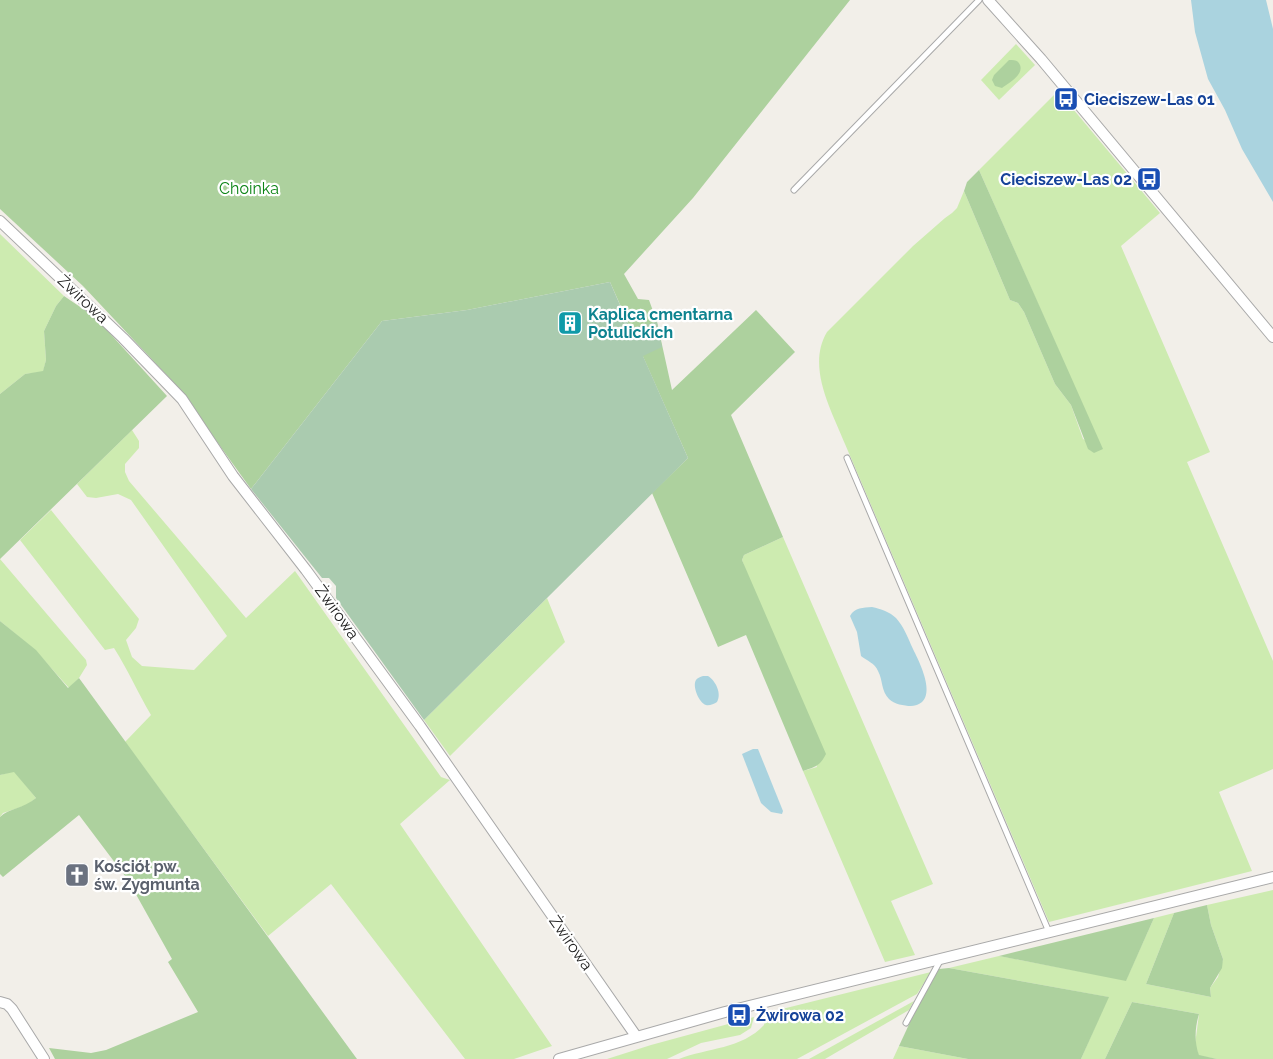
<svg xmlns="http://www.w3.org/2000/svg" width="1273" height="1059" font-family="Raleway,sans-serif">
<style>
.grass{fill:#cdebb0}
.forest{fill:#add19e}
.cemetery{fill:#aacbaf}
.water{fill:#aad3df}
.lines{fill:none;stroke-linecap:round;stroke-linejoin:round}
.service-casing{stroke:#a9a9a9;stroke-width:7}
.minor-casing{stroke:#a9a9a9;stroke-width:12}
.service{stroke:#fff;stroke-width:5}
.minor{stroke:#fff;stroke-width:10}
.labels{text-anchor:middle;dominant-baseline:central;stroke-width:4.5;stroke-linejoin:round;paint-order:stroke}
.transit-label{font-size:16px;font-weight:bold;fill:#164399;stroke:#fff;text-anchor:start}
.park-label{font-size:16px;fill:#0c8416;stroke:#fff}
.street-label{font-size:16px;fill:#222;stroke:#fff}
.culture-label{font-size:16px;font-weight:bold;fill:#0d838f;stroke:#fff;text-anchor:start}
.worship-label{font-size:16px;font-weight:bold;fill:#5b616d;stroke:#fff;text-anchor:start}
</style>
<rect width="100%" height="100%" fill="#f2efe9"/>
<g class="grass">
<polygon points="1016,44 1035,65 999,100 981,80"/>
<path d="M 1058,91 L 1160,213 L 1121,246 L 1210,452 L 1187,462 L 1273,661 L 1273,769 L 1219,792 L 1252,871 L 1049,922 L 845,444 C 832,411 806,367 827,332 L 913,246 L 945,218 L 952,213 L 957,208 L 964,191 L 1010,300 L 1018,303 L 1024,312 L 1055,384 L 1071,405 L 1083,439 L 1102,449 L 979,170 Z"/>
<polygon points="0,234 64,296 56,306 44,331 46,360 43,372 25,374 0,394"/>
<path d="M 132,430 L 139,441 L 139,448 L 125,464 L 125,472 L 129,481 L 246,618 L 295,571 L 441,777 L 450,780 L 400,824 L 552,1046 L 514,1059 L 465,1059 L 331,884 L 268,936 L 125,742 L 151,715 C 138,693 128,670 114,648 L 105,650 L 20,540 L 51,510 L 139,619 L 136,628 L 126,640 L 132,657 L 142,666 L 194,670 L 227,636 L 131,500 L 118,494 L 96,498 L 87,497 L 77,484 Z"/>
<polygon points="783,537 933,884 891,901 915,955 885,962 803,771 817,767 742,560 744,555"/>
<polygon points="0,559 86,660 87,665 79,678 69,688 35,650 0,621"/>
<polygon points="547,598 565,642 450,756 424,720"/>
<polygon points="14,771 36,798 27,805 3,813 0,817 0,775"/>
<polygon points="1273,890 1273,1059 1217,1059 1199,1056 1195,1045 1199,1014 1132,1002 1105,1059 1081,1059 1108,997 949,968 999,956 1126,980 1154,918 1174,913 1146,984 1211,997 1210,988 1218,977 1223,959 1211,925 1207,905"/>
<path d="M 931,972 L 917,994 L 797,1059 L 679,1059 C 707,1048 742,1049 764,1025 L 766,1013 Z"/>
<polygon points="914,1001 909,1010 825,1059 809,1059"/>
<polygon points="754,1017 751,1028 740,1035 701,1043 667,1059 607,1059 651,1045"/>
<polygon points="899,1046 968,1059 893,1059"/>
</g>
<g class="forest">
<path d="M 0,0 L 850,0 L 693,198 L 624,274 L 638,299 L 649,300 L 657,322 L 672,390 L 756,310 L 795,352 L 731,415 L 783,537 L 744,555 L 742,560 L 826,754 C 820,766 815,767 803,771 L 746,635 L 718,647 L 652,493 L 688,458 L 610,282 L 467,310 L 382,321 L 251,489 L 176,385 L 83,286 L 0,209 Z"/>
<path d="M 1009,60 C 1014,60 1018,60 1020,65 C 1024,75 1008,83 1002,88 L 995,86 L 992,80 L 994,75 Z"/>
<polygon points="979,170 1103,449 1094,453 1088,449 1071,405 1055,384 1024,312 1018,303 1010,300 964,191 967,182"/>
<polygon points="64,296 95,317 167,396 0,559 0,394 25,374 43,371 46,360 44,331 56,306"/>
<path d="M 0,621 L 36,650 L 68,688 L 79,678 L 357,1059 L 55,1059 L 49,1048 L 91,1053 L 106,1050 L 198,1012 L 168,962 L 172,959 L 128,880 L 79,815 L 3,877 L 0,874 L 0,817 C 9,808 23,809 36,798 L 14,772 L 0,775 Z"/>
<polygon points="1207,905 1211,925 1223,959 1222,968 1210,988 1211,997 1146,984 1174,913"/>
<polygon points="1154,918 1126,981 999,956"/>
<polygon points="949,968 1109,997 1081,1059 968,1059 899,1046 918,1005 939,969"/>
<path d="M 1132,1002 L 1199,1014 C 1195,1027 1194,1042 1199,1055 L 1217,1059 L 1105,1059 Z"/>
</g>
<polygon class="cemetery" points="610,282 630,328 657,322 662,347 643,356 688,458 424,720 336,598 336,586 329,578 322,578 251,489 382,321 467,310"/>
<g class="water">
<polygon points="1191,0 1266,0 1273,29 1273,202 1242,149 1225,110 1208,79 1195,32"/>
<path d="M 872,607 C 881,609 890,612 896,618 C 904,627 908,638 913,649 C 920,663 941,704 911,706 C 904,706 894,704 889,699 C 881,691 883,680 878,671 C 875,663 867,661 861,656 L 857,632 L 850,616 C 855,607 863,608 872,607 Z"/>
<path d="M 703,676 L 708,676 C 716,681 722,694 717,702 C 714,704 709,706 706,705 C 699,703 692,686 696,680 C 697,678 700,677 703,676 Z"/>
<polygon points="753,749 758,749 783,811 782,814 771,812 761,803 742,754"/>
</g>
<g class="lines">
<defs>
<g id="service">
<polyline points="794,190 979,0"/>
<polyline points="847,458 1049,932"/>
<polyline points="906,1023 941,959"/>
</g>
<g id="minor">
<polyline points="988,0 1041,59 1273,337"/>
<polyline points="0,221 123,338 182,399 233,476 306,570 420,726 636,1036"/>
<polyline points="0,1002 7,1004 12,1009 44,1059"/>
<polyline points="559,1059 725,1012 1273,877"/>
</g>
</defs>
<use href="#service" class="service-casing"/>
<use href="#minor" class="minor-casing"/>
<use href="#service" class="service"/>
<use href="#minor" class="minor"/>
</g>
<defs>
<symbol id="bus-square" viewBox="-11 -11 22 22"><rect x="-9" y="-9" width="18" height="18" rx="4" fill="#1a4fb4" stroke="#fff"/><path d="M-5-6H5V4H4V6H2V4H-2V6H-4V4H-5ZM-3.5-4V0h7V-4ZM-3.5 1.2v1.5H-2V1.2ZM2 1.2v1.5H3.5V1.2Z" fill="#fff"/></symbol>
<symbol id="building-square" viewBox="-11 -11 22 22"><rect x="-9" y="-9" width="18" height="18" rx="4" fill="#0f9aa8" stroke="#fff"/><path d="M-4-6H4V6H1V3H-1V6H-4ZM-2.5-4.3h1.7v1.8h-1.7ZM.8-4.3h1.7v1.8H.8ZM-2.5-1h1.7V.8h-1.7ZM.8-1h1.7V.8H.8Z" fill="#fff"/></symbol>
<symbol id="church-square" viewBox="-11 -11 22 22"><rect x="-9" y="-9" width="18" height="18" rx="4" fill="#6b7280" stroke="#fff"/><path d="M-1.2-6h2.4v3.5h3.3v2.4h-3.3V6h-2.4V-.1h-3.3v-2.4h3.3Z" fill="#fff"/></symbol>
</defs>
<g fill-rule="evenodd">
<use href="#bus-square" x="1052" y="85" width="28" height="28"/>
<use href="#bus-square" x="1135" y="165" width="28" height="28"/>
<use href="#building-square" x="556" y="309" width="28" height="28"/>
<use href="#church-square" x="63" y="861" width="28" height="28"/>
<use href="#bus-square" x="725" y="1001" width="28" height="28"/>
</g>
<g class="labels">
<g class="transit-label">
<text x="1084" y="99">Cieciszew-Las 01</text>
<text x="1132" y="179" text-anchor="end">Cieciszew-Las 02</text>
<text x="756" y="1015">Żwirowa 02</text>
</g>
<g class="park-label">
<text x="249" y="188">Choinka</text>
</g>
<g class="street-label">
<text transform="translate(83 299) rotate(43)">Żwirowa</text>
<text transform="translate(337 612) rotate(54)">Żwirowa</text>
<text transform="translate(571 943) rotate(55)">Żwirowa</text>
</g>
<g class="culture-label">
<text x="588" y="314">Kaplica cmentarna<tspan x="588" dy="18">Potulickich</tspan></text>
</g>
<g class="worship-label">
<text x="94" y="866">Kościół pw.<tspan x="94" dy="18">św. Zygmunta</tspan></text>
</g>
</g>
</svg>
